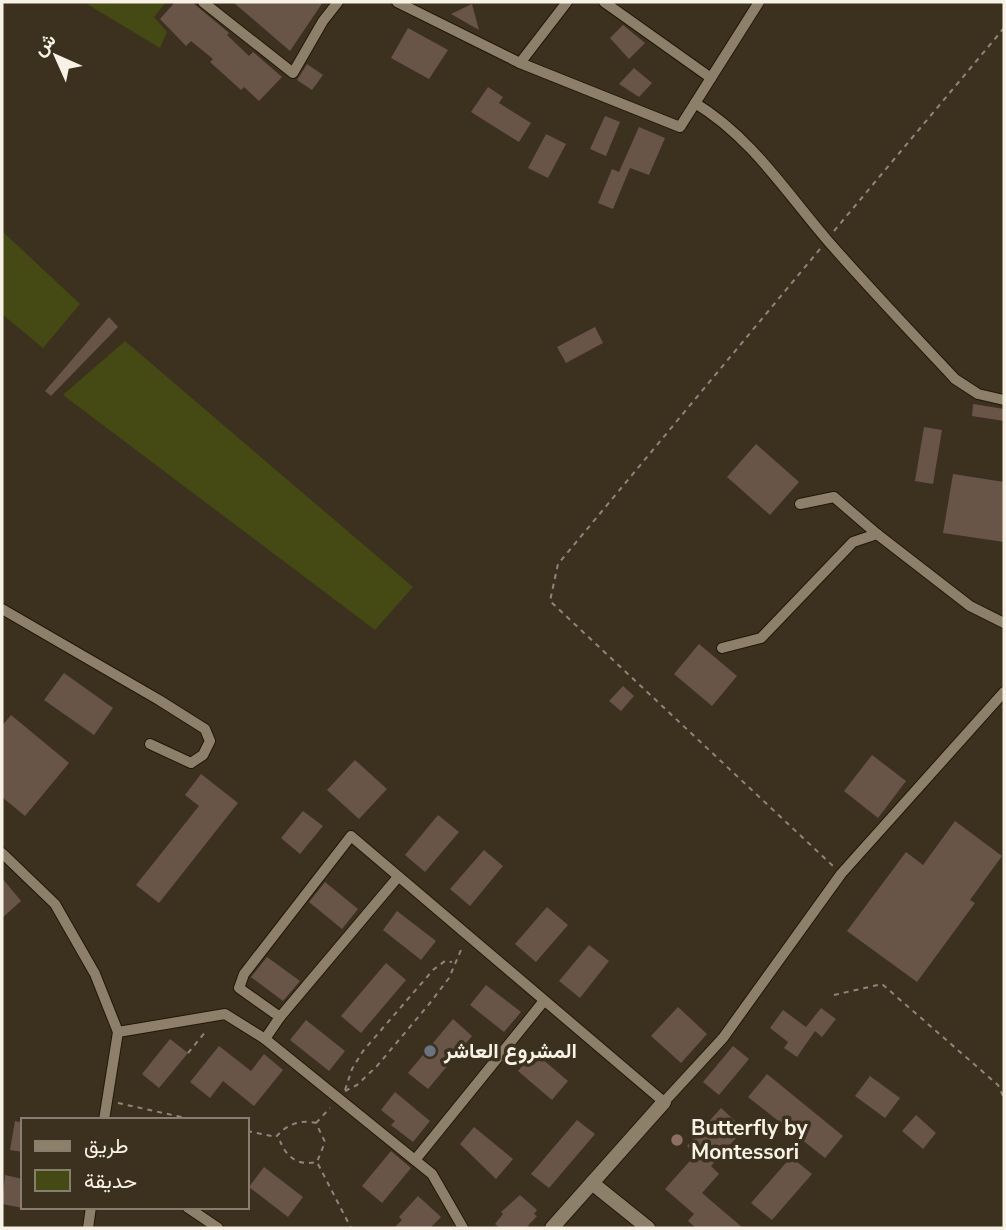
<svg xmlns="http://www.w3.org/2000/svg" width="1006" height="1230" font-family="'Nunito Sans',Vazirmatn,sans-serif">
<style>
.green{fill:#454914}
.building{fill:#695448}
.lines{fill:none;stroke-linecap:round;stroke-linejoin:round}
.minor-casing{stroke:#221806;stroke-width:12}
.tertiary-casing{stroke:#221806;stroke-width:16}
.path{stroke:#8f8676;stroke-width:2;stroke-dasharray:5 5;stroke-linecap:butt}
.minor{stroke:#8d806b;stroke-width:10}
.tertiary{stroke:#8d806b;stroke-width:14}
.worship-dot{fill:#6b7280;stroke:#3b311e;stroke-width:2.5}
.education-dot{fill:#8d6e63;stroke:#3b311e;stroke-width:2.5}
.labels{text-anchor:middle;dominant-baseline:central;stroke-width:7;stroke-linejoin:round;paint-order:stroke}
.poi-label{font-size:21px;font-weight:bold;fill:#f8f1e6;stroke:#3b311e;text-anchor:start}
</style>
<rect width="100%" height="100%" fill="#3b311e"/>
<g class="green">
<polygon points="166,2 154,17 167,32 160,48 87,4"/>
<polygon points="2,231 80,304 43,348 2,314"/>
<polygon points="125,341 413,587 375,630 63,395"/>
</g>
<g class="building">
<polygon points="175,2 192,2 229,33 227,35 249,56 253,52 282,77 259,101 244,87 241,90 210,62 213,59 191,41 186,46 160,19"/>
<polygon points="233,2 323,2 290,51"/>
<polygon points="472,4 479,30 451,14"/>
<polygon points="623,25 645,43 629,59 610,38"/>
<polygon points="408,28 448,50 429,79 391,58"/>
<polygon points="307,64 323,75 312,90 297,80"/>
<polygon points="634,68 652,83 639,97 619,84"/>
<polygon points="488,87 503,97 499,103 531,123 519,142 471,112"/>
<polygon points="605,116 620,122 606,156 590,149"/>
<polygon points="639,127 665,138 649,175 630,168 613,209 598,203 612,169 619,172"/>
<polygon points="546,134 566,144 548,178 528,168"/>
<polygon points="109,317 118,327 51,396 45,391"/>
<polygon points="595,327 603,343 566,363 557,347"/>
<polygon points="973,404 1004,409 1004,421 972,416"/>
<polygon points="924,427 942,430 933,484 915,481"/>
<polygon points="756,444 799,482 770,515 727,477"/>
<polygon points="953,474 1004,482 1004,542 943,533"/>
<polygon points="699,644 737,676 712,706 674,674"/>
<polygon points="64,673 113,708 94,735 44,700"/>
<polygon points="623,686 634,696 621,711 609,701"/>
<polygon points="11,715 69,763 25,816 2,797 2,726"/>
<polygon points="872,755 906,781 878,818 844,791"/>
<polygon points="355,760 387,789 359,819 327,790"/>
<polygon points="201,774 238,803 159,903 136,885 199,806 185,795"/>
<polygon points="303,811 323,826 300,854 281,838"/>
<polygon points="438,815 459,832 425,872 405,855"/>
<polygon points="955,821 1002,856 970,900 975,903 917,982 847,931 906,852 923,865"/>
<polygon points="484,850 503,866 470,906 450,889"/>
<polygon points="2,878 21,901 2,918"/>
<polygon points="325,882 358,909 342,929 309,902"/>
<polygon points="547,907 568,925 536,962 515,944"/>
<polygon points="397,911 436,941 421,960 383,930"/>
<polygon points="589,945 609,961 580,998 559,981"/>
<polygon points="267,957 300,981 283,1001 251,977"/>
<polygon points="386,963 406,980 361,1033 341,1016"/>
<polygon points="486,985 521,1012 504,1032 470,1005"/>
<polygon points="678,1007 707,1034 681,1063 651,1036"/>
<polygon points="821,1008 836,1019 822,1037 815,1031 797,1057 784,1048 788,1042 770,1028 783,1010 806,1027"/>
<polygon points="453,1019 472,1036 428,1089 408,1073"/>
<polygon points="306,1020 345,1051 329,1071 290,1040"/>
<polygon points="170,1039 188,1053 159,1088 142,1074"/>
<polygon points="219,1046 251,1071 264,1054 283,1070 254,1106 223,1081 210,1098 190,1082"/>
<polygon points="733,1046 749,1059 719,1095 703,1082"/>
<polygon points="534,1052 568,1081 552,1100 518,1071"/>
<polygon points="767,1074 843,1136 825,1158 748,1097"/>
<polygon points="870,1076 900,1098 885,1118 855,1096"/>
<polygon points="395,1092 430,1121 413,1142 391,1125 395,1121 381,1110"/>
<polygon points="721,1108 744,1129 711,1166 719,1174 702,1193 743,1228 696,1228 688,1221 694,1214 665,1189 696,1154 687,1146"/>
<polygon points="916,1115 936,1133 923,1149 902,1131"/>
<polygon points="577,1120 595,1134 549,1188 531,1174"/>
<polygon points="15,1121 23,1123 23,1152 10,1150"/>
<polygon points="474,1127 513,1159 496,1179 460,1144"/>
<polygon points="391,1151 411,1168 382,1203 362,1186"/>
<polygon points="791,1157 812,1174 772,1220 751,1203"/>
<polygon points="264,1167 303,1197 288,1217 249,1187"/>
<polygon points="5,1175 23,1179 23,1208 2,1204"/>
<polygon points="520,1195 537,1210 534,1214 537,1216 526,1228 500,1228 495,1224 503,1214 501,1212"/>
<polygon points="418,1196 441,1217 430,1228 394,1228 402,1220 399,1217"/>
</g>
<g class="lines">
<defs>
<g id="minor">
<polyline points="203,2 293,73 323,21 338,2"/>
<polyline points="397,2 520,63 680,127 759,2"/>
<polyline points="604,2 711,78"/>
<polyline points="520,63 567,2"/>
<path d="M 695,103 C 751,137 785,191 828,241 C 869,288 912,333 955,379 L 978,394 L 1004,400"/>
<polyline points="800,504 834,497 877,534"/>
<polyline points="2,609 159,700 205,729 210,741 203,755 191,763 150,744"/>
<polyline points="722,648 761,638 853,542 877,534 970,606 1004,623"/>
<polyline points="2,853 55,904 95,974 118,1032"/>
<polyline points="280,1017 398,877"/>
<polyline points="104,1120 118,1032 225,1014 265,1039"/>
<polyline points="415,1160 543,1002"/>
<polyline points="187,1207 218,1228"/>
<polyline points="88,1228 91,1207"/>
<polyline points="463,1228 432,1174 265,1039 280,1017 239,988 244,974 351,836 664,1102 723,1038 841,874 1004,692"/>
</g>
<g id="tertiary">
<polyline points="592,1183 648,1228"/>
<polyline points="552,1228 664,1102"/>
</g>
</defs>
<use href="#minor" class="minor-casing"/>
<use href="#tertiary" class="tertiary-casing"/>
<g class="path">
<polyline points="834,231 1004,28"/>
<polyline points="820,249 558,564 550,601 833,866"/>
<polyline points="834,995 882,984 998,1085 1004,1098"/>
<polyline points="188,1053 207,1030"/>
<polyline points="345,1090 352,1069 363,1051 433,970 445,961 452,962"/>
<polyline points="345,1091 357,1085 377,1066 430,1003 449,978 461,950"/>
<polyline points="118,1103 195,1120"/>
<polyline points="316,1123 330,1108"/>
<path d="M 247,1131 L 276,1137 C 286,1125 300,1119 316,1123 L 325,1142 L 317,1162 C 298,1166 287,1158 280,1141"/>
<polyline points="318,1164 351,1228"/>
</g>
<use href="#minor" class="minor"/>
<use href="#tertiary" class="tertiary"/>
</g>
<circle class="worship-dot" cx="430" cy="1051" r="7"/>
<circle class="education-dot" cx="677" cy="1140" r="7"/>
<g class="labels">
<g class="poi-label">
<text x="444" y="1051">المشروع العاشر</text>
<text x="691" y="1128">Butterfly by<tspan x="691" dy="24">Montessori</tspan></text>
</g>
</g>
<rect width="1006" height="1230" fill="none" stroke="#f8f1e6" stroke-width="7"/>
<rect x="21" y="1118" width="228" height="91" fill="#3b311e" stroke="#877e6e" stroke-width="2"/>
<rect x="35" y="1141" width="35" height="10" fill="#8d806b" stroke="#877e6e" stroke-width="2"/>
<text x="84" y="1153" font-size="21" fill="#f8f1e6">طريق</text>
<rect x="35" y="1170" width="35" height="21" fill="#454914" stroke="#877e6e" stroke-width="2"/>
<text x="84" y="1188" font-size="21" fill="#f8f1e6">حديقة</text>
<g transform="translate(56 56) rotate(315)" stroke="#3b311e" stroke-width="5" paint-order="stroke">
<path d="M0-5L12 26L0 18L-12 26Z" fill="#f8f1e6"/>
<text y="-10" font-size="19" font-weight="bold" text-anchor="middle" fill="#f8f1e6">ش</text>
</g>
</svg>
